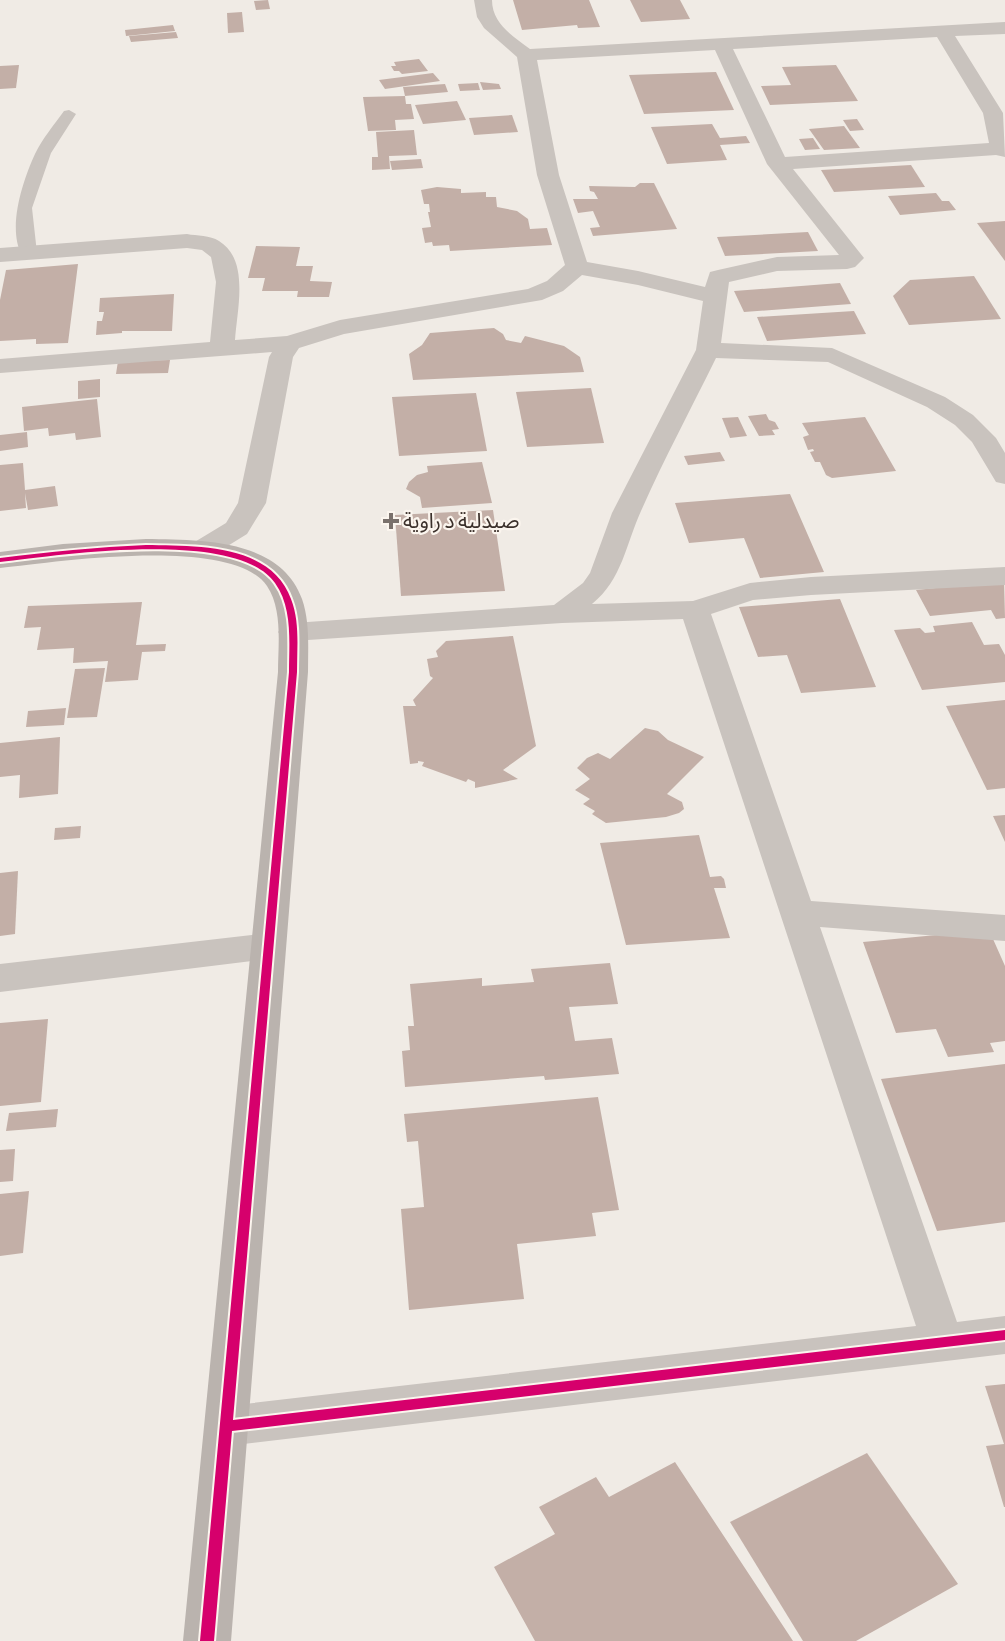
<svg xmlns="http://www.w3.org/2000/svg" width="1005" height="1641" font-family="'Alegreya Sans','Noto Sans Arabic',sans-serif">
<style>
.building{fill:#c3afa7}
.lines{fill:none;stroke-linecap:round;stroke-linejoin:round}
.lane{fill:#c9c3be;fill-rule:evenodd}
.street{fill:#c9c3be;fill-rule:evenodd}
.secondary{fill:#bab3ae;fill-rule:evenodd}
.cycleway-casing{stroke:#fbf5ee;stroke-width:4}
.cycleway{fill:#d6006c;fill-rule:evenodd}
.poi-dot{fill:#7a716c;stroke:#fbf5ee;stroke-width:2}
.labels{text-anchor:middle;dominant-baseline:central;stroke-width:4.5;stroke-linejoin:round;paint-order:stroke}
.poi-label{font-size:21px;fill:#3b302b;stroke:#fbf5ee;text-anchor:start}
</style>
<rect width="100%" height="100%" fill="#f0ebe5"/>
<g class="building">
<polygon points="268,0 270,9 256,10 254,1"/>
<polygon points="513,0 589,0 600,27 578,28 577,25 522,30"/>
<polygon points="630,0 680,0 690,19 641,22"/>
<polygon points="242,12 244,32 228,33 227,13"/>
<polygon points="173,25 175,31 126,36 125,30"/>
<polygon points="176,32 178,38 131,42 129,36"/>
<polygon points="419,59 428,71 402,74 399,71 394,71 391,66 396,66 394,62"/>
<polygon points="19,65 16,88 0,89 0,66"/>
<polygon points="836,65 858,101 770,105 761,86 791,85 782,67"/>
<polygon points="716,72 734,110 644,114 629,75"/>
<polygon points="433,73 440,81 385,89 379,80"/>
<polygon points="480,82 499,84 501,89 483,90"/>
<polygon points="478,83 480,90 460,91 458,84"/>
<polygon points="445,84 448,92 405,96 403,87"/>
<polygon points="405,96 406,104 411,104 414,119 395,120 396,130 368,131 363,97"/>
<polygon points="457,101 466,120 423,124 415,105"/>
<polygon points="512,115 518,132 474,135 469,118"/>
<polygon points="857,119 864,130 850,131 843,120"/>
<polygon points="712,124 720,138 746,136 750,143 720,145 727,160 667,164 651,127"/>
<polygon points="844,126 860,148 824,150 809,129"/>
<polygon points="414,130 417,155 389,156 390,169 372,170 372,157 378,157 376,132"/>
<polygon points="813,138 820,149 805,150 799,139"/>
<polygon points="421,159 423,168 392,170 390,161"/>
<polygon points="911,165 925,187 834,192 821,170"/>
<polygon points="640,183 654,183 677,229 593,236 590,228 600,227 593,211 578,213 573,199 598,199 594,192 590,191 589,186 635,187"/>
<polygon points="437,187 461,189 461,193 486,192 486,197 496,197 497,207 517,211 528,219 530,229 547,228 552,245 450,251 449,245 433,246 432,242 425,243 422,228 431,227 428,212 430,212 429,204 424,204 421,190"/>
<polygon points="936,193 942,201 949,201 956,210 900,215 888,196"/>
<polygon points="1005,221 1005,261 977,223"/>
<polygon points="808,232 818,251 725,256 717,237"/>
<polygon points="256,246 300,247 296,266 313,266 310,281 332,282 329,297 297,297 298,291 262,291 265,278 248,278"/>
<polygon points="78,264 68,343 36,344 36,339 0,341 0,300 6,270"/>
<polygon points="974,276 1001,319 909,325 893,296 910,280"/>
<polygon points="840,283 851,304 744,312 734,291"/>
<polygon points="174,294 172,331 122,331 122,333 96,335 97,321 102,321 104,312 99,312 100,298"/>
<polygon points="854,311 866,334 767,341 757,317"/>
<polygon points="494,328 503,334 506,340 521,343 525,336 564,346 580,357 584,372 413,380 409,354 422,345 430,333"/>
<polygon points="170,360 168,373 116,374 118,361"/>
<polygon points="100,379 100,397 78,399 78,381"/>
<polygon points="591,388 604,443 527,447 516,392"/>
<polygon points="476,393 487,451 399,456 392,397"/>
<polygon points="97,399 101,437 76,440 75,433 49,436 48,428 24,431 22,407"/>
<polygon points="766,414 769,420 775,422 779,429 772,430 775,435 759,436 748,416"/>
<polygon points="738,417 747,436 730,438 722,418"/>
<polygon points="865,417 896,471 832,478 826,475 820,462 815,462 810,452 814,451 813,449 808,450 803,437 809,435 802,423"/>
<polygon points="27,432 28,447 0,451 0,435"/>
<polygon points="720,452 725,461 688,465 684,456"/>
<polygon points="482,462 492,503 422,508 420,497 406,489 409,482 417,475 428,472 427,466"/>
<polygon points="23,463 25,490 55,486 58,506 28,510 25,493 26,508 0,511 0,465"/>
<polygon points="790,494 824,572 760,578 744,538 689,543 675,503"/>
<polygon points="493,510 505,591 401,596 395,515"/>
<polygon points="1004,581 1005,618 996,619 991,610 930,616 916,590"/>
<polygon points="840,599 876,687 801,693 787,655 758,657 739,607"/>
<polygon points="142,602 136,645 166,644 165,651 142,652 138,680 105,682 108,661 73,663 74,648 37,650 41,627 24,628 28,606"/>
<polygon points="972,622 984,645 999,644 1005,655 1005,682 922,690 894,630 920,628 925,633 935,632 933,626"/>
<polygon points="513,636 536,746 503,770 518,779 475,788 475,782 468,779 466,782 422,766 424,762 418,761 418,763 410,764 403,706 416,706 413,700 433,678 430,676 427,659 438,657 436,651 446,641"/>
<polygon points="105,668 97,717 67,718 75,669"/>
<polygon points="1005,700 1005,788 987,790 946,706"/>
<polygon points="66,708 64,725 26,727 28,711"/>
<polygon points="645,728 658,731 668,740 704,757 667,794 682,802 684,809 679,813 666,817 606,823 592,814 595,811 583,804 590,799 575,790 590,779 577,768 587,758 598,753 610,759"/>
<polygon points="60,737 58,794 19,798 20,775 0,777 0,743"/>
<polygon points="1005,815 1005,842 993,816"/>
<polygon points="81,826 80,838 54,840 55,828"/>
<polygon points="699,835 710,877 721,876 724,879 726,888 714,888 730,938 626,945 600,843"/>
<polygon points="18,871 15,934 0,936 0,873"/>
<polygon points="989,930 1005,966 1005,1041 990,1043 994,1052 948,1057 936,1029 896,1033 863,942"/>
<polygon points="610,963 618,1004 569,1007 575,1041 612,1038 619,1074 545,1080 544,1076 405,1087 402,1051 410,1050 408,1026 414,1026 410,984 482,978 482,986 534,982 531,969"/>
<polygon points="48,1019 41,1102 0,1106 0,1023"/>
<polygon points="1005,1064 1005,1222 937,1231 881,1079"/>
<polygon points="598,1097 619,1210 592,1213 596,1236 517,1244 524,1299 409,1310 401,1209 424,1207 418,1141 407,1142 404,1114"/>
<polygon points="58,1109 56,1127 6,1131 9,1113"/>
<polygon points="15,1149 13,1181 0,1182 0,1150"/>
<polygon points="29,1191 23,1253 0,1256 0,1194"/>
<polygon points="1005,1384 1005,1507 1004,1507 986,1446 1004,1444 985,1386"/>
<polygon points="867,1453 958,1584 856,1641 803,1641 730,1522"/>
<polygon points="675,1462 793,1641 535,1641 494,1567 555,1534 539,1507 596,1477 609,1497"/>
</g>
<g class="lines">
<path class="lane" d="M 69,110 L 76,114 L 51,153 L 32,208 L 37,253 L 35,257 L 23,257 C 6,230 23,180 35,154 C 42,139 54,125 64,111 Z"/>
<g class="street">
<path d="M 474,0 L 492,0 C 492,24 513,36 530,49 L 1005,22 L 1005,34 L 955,36 L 1003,113 L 1005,157 L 996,155 L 793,169 L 864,258 L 855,267 L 847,269 L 777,271 L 729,282 L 721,343 L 832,348 L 945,397 L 973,415 L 996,438 L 1005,453 L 1005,484 L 996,482 L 972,442 L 955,425 L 927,407 L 828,362 L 716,358 C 691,409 664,459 641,511 C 626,544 622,580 592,604 L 693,601 L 750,583 L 811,577 L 1005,567 L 1005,585 L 811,595 L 753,600 L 711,614 L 811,901 L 1005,915 L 1005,941 L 820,927 L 957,1322 L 1005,1316 L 1005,1354 L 227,1446 L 211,1440 L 205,1426 L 211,1412 L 227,1406 L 916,1326 L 683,619 L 562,623 L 293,641 L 283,639 L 278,632 L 283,625 L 293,623 L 554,605 L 583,583 L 590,573 L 612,513 L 696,350 L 703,301 L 638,285 L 582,275 L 563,291 L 542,300 L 344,334 L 299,348 L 293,357 L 266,503 L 247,534 L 213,555 L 203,557 L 193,555 L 189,549 L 193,543 L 226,523 L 238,503 L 269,357 L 272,352 L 0,373 L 0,359 L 210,342 L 216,282 L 211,257 L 202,250 L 187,248 L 0,262 L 0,248 L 187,234 C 197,236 210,235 219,241 C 250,260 237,309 235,340 L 287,336 L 340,320 L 528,289 L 547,281 L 565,265 L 537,175 L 517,57 L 484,28 L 477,17 ZM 937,37 L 983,113 L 989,143 L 785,157 L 733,49 ZM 715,50 L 767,164 L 839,255 L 777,257 L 718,270 L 710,272 L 705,287 L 638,271 L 587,262 L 559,175 L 537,60 Z"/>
<polygon points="268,933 280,937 286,946 280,955 268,959 0,992 0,964"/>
</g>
<path class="secondary" d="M 146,539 C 200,540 280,538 302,599 C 310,622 308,648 308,672 L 231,1641 L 183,1641 L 278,672 C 278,646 283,610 267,586 C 232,535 56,562 0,568 L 0,552 L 63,544 Z"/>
<defs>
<path id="cycleway" d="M 146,545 C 195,546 271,543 291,599 C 300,622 297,648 297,672 L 233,1420 L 1005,1330 L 1005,1340 L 232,1431 L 214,1641 L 200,1641 L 289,672 C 289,643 293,608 275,583 C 236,528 60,555 0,562 L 0,558 C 49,552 97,547 146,545 Z"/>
</defs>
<use href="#cycleway" class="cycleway-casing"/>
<use href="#cycleway" class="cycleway"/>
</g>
<path class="poi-dot" d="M388 512h6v6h6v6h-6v6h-6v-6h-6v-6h6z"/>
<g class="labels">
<g class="poi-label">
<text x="403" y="521">صيدلية د راوية</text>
</g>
</g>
</svg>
